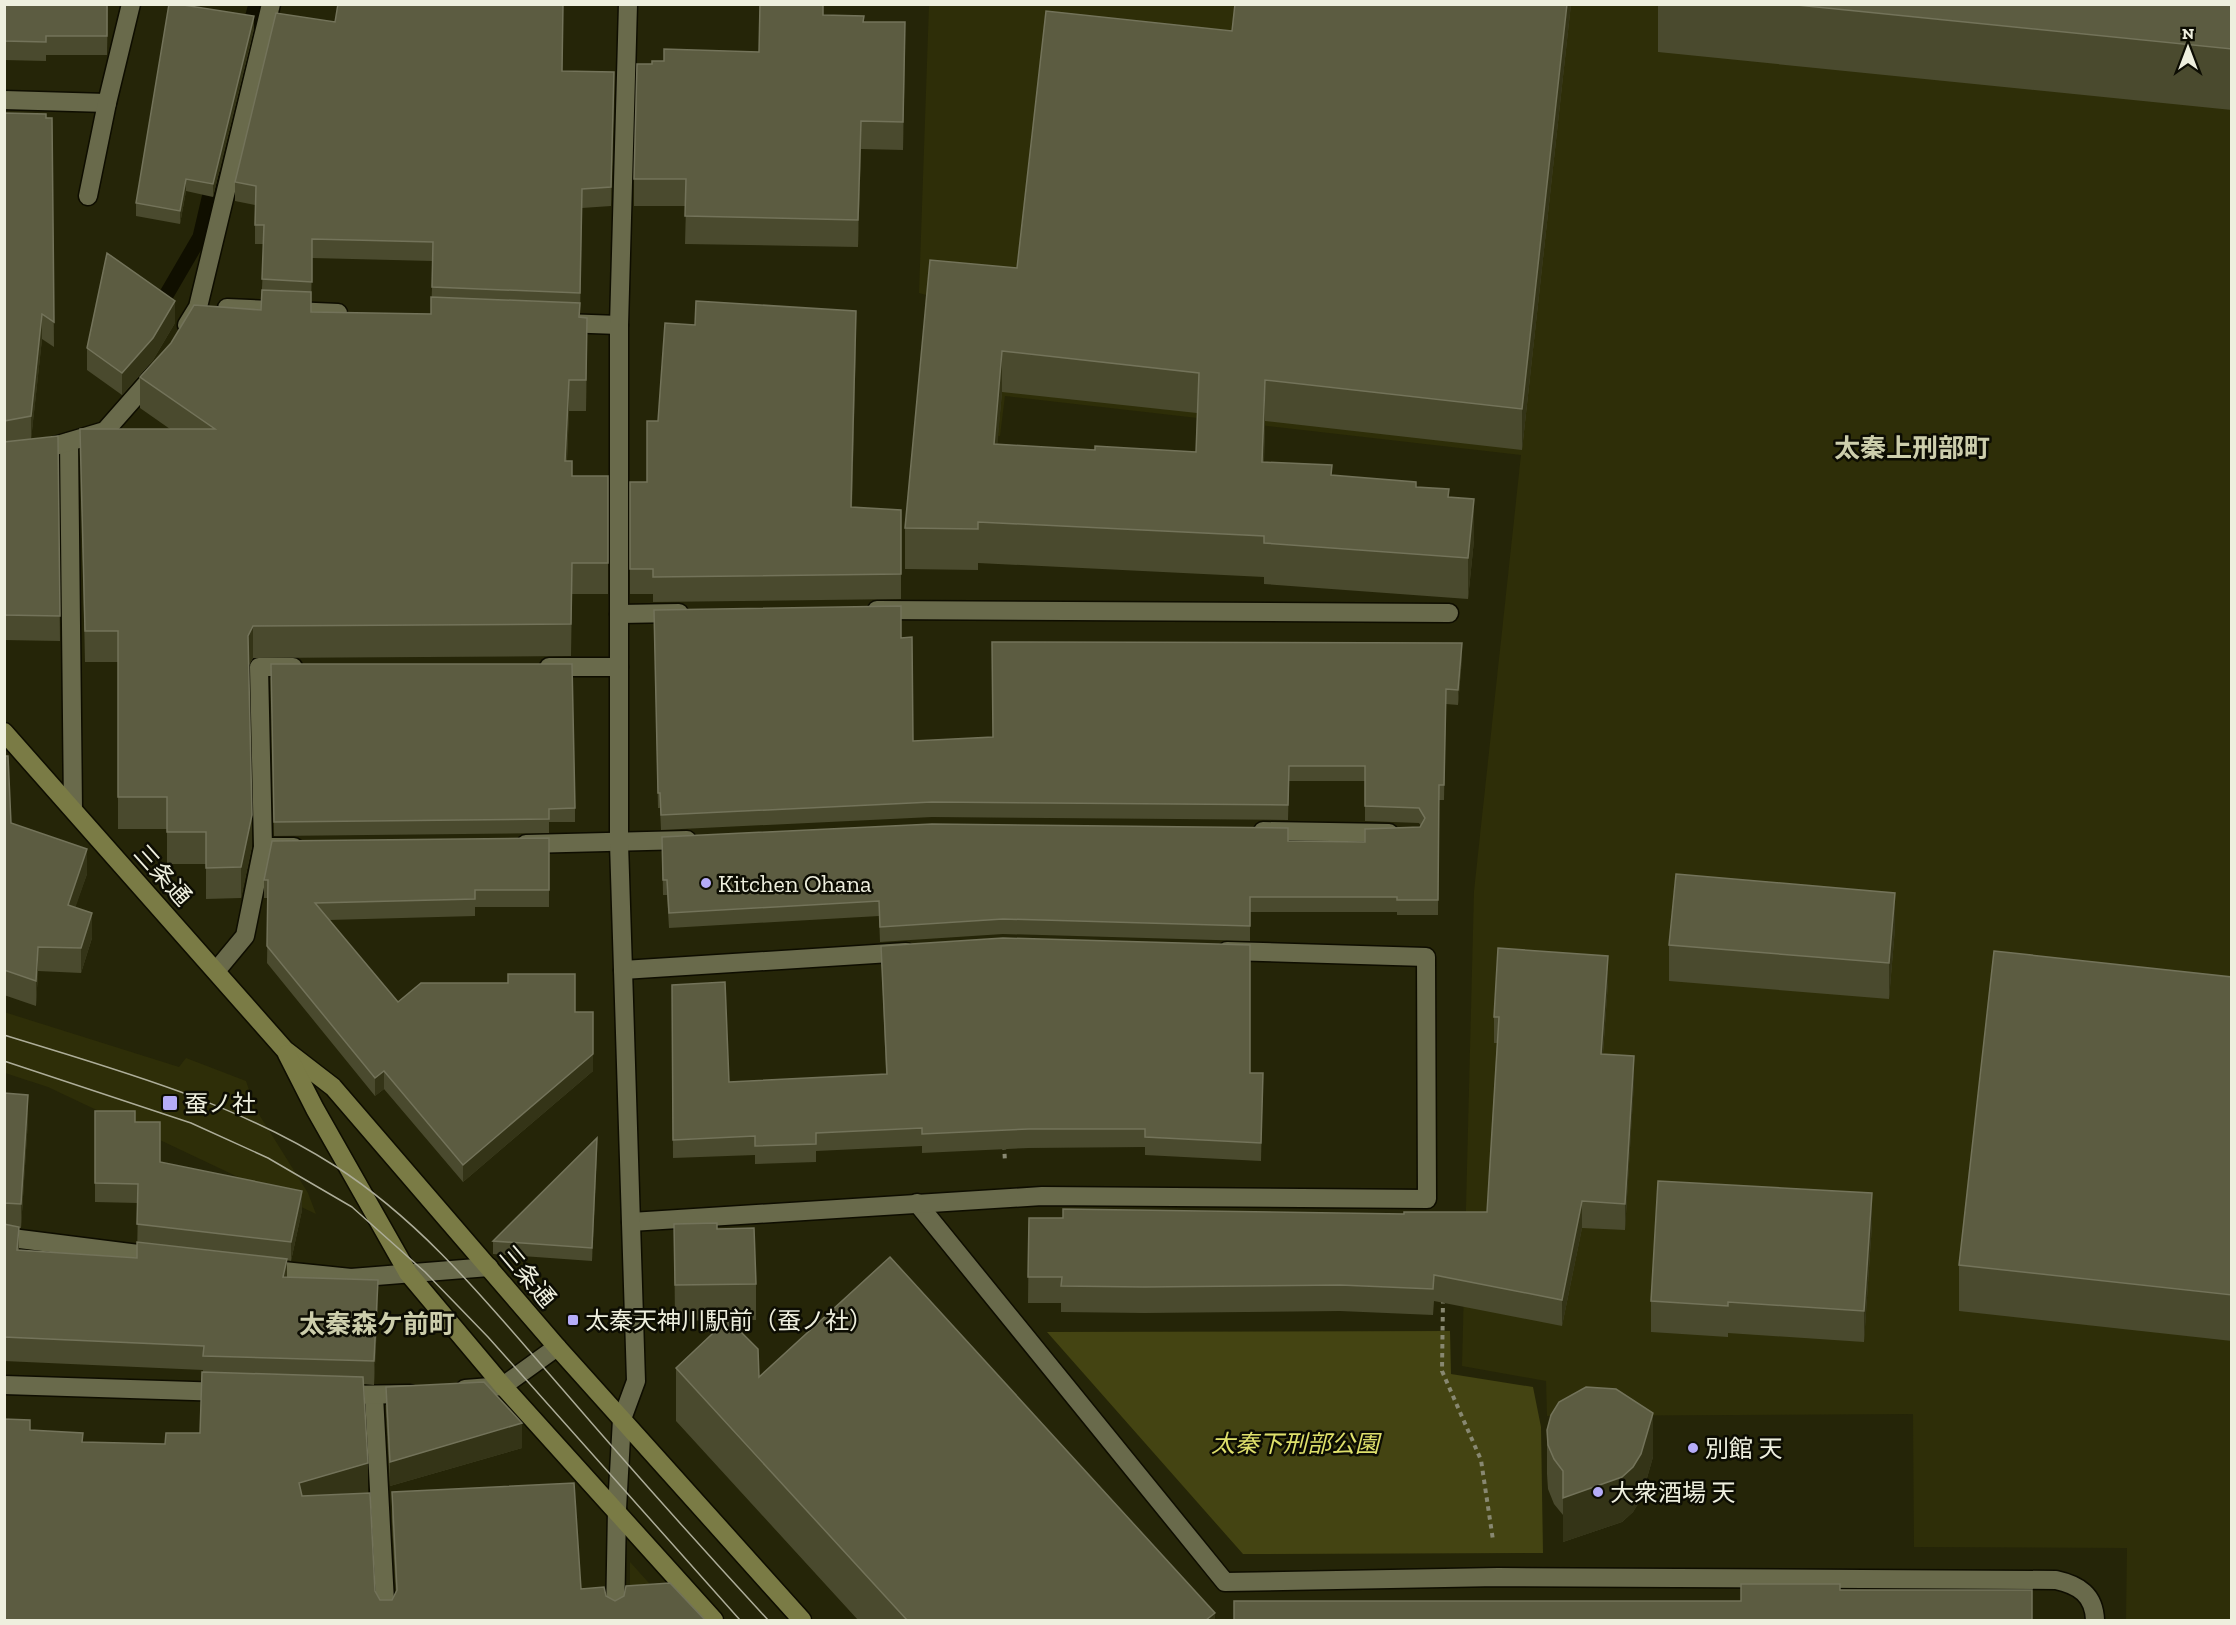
<svg xmlns="http://www.w3.org/2000/svg" width="2236" height="1625" font-family="'Zilla Slab','Noto Sans JP',serif">
<style>
.built{fill:#2e2e08}
.green{fill:#444412}
.lines{fill:none;stroke-linecap:round;stroke-linejoin:round}
.stream{stroke:#100f00;stroke-width:15}
.service-casing{stroke:#0e0d00;stroke-width:21}
.minor-casing{stroke:#0e0d00;stroke-width:21}
.secondary-casing{stroke:#0e0d00;stroke-width:21}
.path{stroke:#888871;stroke-width:4;stroke-dasharray:4.5 4.5;stroke-linecap:butt}
.service{stroke:#696a4b;stroke-width:18}
.minor{stroke:#696a4b;stroke-width:18}
.secondary{stroke:#7a7b45;stroke-width:18}
.tram{stroke:#adad99;stroke-width:1.5}
.wall{fill:#4a4a2e;fill-rule:evenodd}
.shaded-wall{fill:#343417}
.building{fill:#5c5c41;stroke:#73735a;stroke-width:1.5;fill-rule:evenodd}
.poi-dot{fill:#b5acf8;stroke:#0d0d03;stroke-width:2}
.labels{text-anchor:middle;dominant-baseline:central;stroke-width:5;stroke-linejoin:round;paint-order:stroke}
.street-label{font-size:24px;fill:#eeefde;stroke:#0d0d03}
.poi-label{font-size:24px;fill:#eeefde;stroke:#0d0d03;text-anchor:start}
.park-label{font-size:24px;font-style:italic;fill:#dfe06b;stroke:#0d0d03}
.neighbourhood-label{font-size:26px;font-weight:bold;fill:#cdceac;stroke:#0d0d03}
</style>
<rect width="100%" height="100%" fill="#252508"/>
<g class="built">
<polygon points="929,5 2231,5 2231,1620 2126,1620 2127,1548 1914,1547 1913,1414 1547,1416 1546,1381 1462,1366 1474,891 1521,455 1005,396 1000,436 916,429 926,295 919,293"/>
<polygon points="4,1012 179,1067 186,1058 246,1081 255,1108 308,1193 316,1214 48,1087 5,1073"/>
<polygon points="630,1562 682,1620 630,1620"/>
</g>
<polygon class="green" points="1450,1331 1451,1374 1533,1387 1541,1427 1543,1553 1243,1554 1047,1332"/>
<g class="lines">
<g class="stream">
<polyline points="248,34 256,4"/>
<polyline points="161,304 200,237 214,177"/>
</g>
<defs>
<g id="service">
<polyline points="69,442 73,809"/>
<polyline points="877,610 1449,613"/>
<polyline points="619,614 679,613"/>
<polyline points="549,667 619,667"/>
<polyline points="1263,831 1389,833"/>
<polyline points="526,844 687,840"/>
<polyline points="263,847 294,847"/>
<polyline points="216,971 245,936 263,847 259,667 293,667"/>
<polyline points="4,1237 162,1257"/>
<polyline points="264,1269 351,1278 489,1267"/>
<polyline points="374,1396 386,1620"/>
<polyline points="615,1620 617,1509"/>
</g>
<g id="minor">
<polyline points="4,100 107,103"/>
<polyline points="88,196 107,103 131,4"/>
<polyline points="227,308 338,313"/>
<polyline points="563,323 619,325"/>
<polyline points="187,325 198,307 271,4"/>
<polyline points="4,456 31,453 105,431 156,373"/>
<polyline points="623,970 906,952"/>
<path d="M 917,1203 L 1225,1582 L 1498,1577 L 2056,1580 C 2079,1585 2094,1595 2095,1620"/>
<polyline points="631,1222 1042,1196 1427,1199 1426,957 1227,951"/>
<polyline points="4,1385 225,1392"/>
<polyline points="465,1389 503,1386 557,1347"/>
<polyline points="342,1395 410,1394"/>
<polyline points="617,1509 622,1419 636,1381 619,843 619,325 628,4"/>
</g>
<g id="secondary">
<polyline points="4,732 285,1050 333,1087 557,1347 802,1620"/>
<polyline points="287,1054 315,1109 408,1273 503,1386 714,1620"/>
</g>
</defs>
<use href="#service" class="service-casing"/>
<use href="#minor" class="minor-casing"/>
<use href="#secondary" class="secondary-casing"/>
<g class="path">
<polyline points="1004,1145 1005,1162"/>
<polyline points="1443,1299 1442,1371 1481,1460 1493,1540"/>
</g>
<use href="#service" class="service"/>
<use href="#minor" class="minor"/>
<use href="#secondary" class="secondary"/>
<g class="tram">
<path d="M 4,1035 C 117,1070 235,1102 335,1166 C 426,1224 494,1311 564,1391 C 631,1469 699,1545 768,1620"/>
<polyline points="4,1061 191,1123 268,1158 352,1207 425,1272 488,1337 740,1620"/>
</g>
</g>
<g class="wall">
<polygon points="4,4 108,4 107,55 46,55 46,61 4,60"/>
<path d="M 1235,4 L 1571,4 L 1522,450 L 1265,421 L 1264,462 L 1332,475 L 1416,487 L 1449,497 L 1474,540 L 1468,599 L 1264,584 L 1264,577 L 978,563 L 978,570 L 905,569 L 905,528 L 1017,268 L 1232,31 ZM 1002,392 L 1197,413 L 1196,452 L 1095,450 L 997,444 Z"/>
<polygon points="1658,4 2232,4 2232,110 1658,52"/>
<polygon points="823,15 864,22 905,50 903,150 861,149 858,247 685,244 686,206 634,206 634,179 652,64 664,61 759,52"/>
<path d="M 335,22 L 562,71 L 614,91 L 611,206 L 582,208 L 580,317 L 587,349 L 586,411 L 569,411 L 567,461 L 572,476 L 608,476 L 608,594 L 572,594 L 571,656 L 253,658 L 248,666 L 252,846 L 241,898 L 206,899 L 206,864 L 167,864 L 167,829 L 118,829 L 118,662 L 85,662 L 80,429 L 170,429 L 140,408 L 140,377 L 261,310 L 264,244 L 255,244 L 255,205 L 235,201 L 235,182 ZM 312,258 L 433,261 L 431,314 L 311,312 Z"/>
<polygon points="254,29 213,197 186,191 180,224 136,216 136,203"/>
<polygon points="4,113 52,118 54,347 42,339 31,439 58,436 60,641 4,640"/>
<polygon points="175,323 153,360 122,395 87,370 87,348"/>
<polygon points="856,337 852,508 901,510 901,599 653,602 653,594 630,594 630,482 647,482 658,421"/>
<polygon points="654,610 901,638 913,741 993,737 1462,658 1458,705 1446,704 1444,800 1439,800 1438,915 1397,915 1397,912 1250,912 1250,941 1003,934 880,942 879,916 669,928 667,895 663,895 662,837 1288,841 1365,842 1420,827 1421,826 1419,823 1365,821 1365,781 1289,781 1288,820 932,817 661,830 660,808 658,808"/>
<polygon points="271,664 575,808 575,822 549,822 549,833 274,836"/>
<polygon points="4,756 11,823 87,874 75,907 92,938 81,973 38,971 36,1006 4,995"/>
<polygon points="549,838 549,907 475,907 475,916 329,920 398,1002 575,1012 593,1071 463,1182 384,1089 375,1096 267,963 268,898 264,898 264,880"/>
<polygon points="1895,928 1889,999 1669,981 1669,945"/>
<polygon points="881,946 1250,1073 1263,1073 1261,1161 1145,1155 1145,1147 1029,1148 922,1153 922,1146 816,1151 816,1162 755,1164 755,1155 673,1158 672,985 729,1082 886,1074"/>
<polygon points="2232,977 2232,1341 1959,1311 1959,1265"/>
<polygon points="1608,982 1603,1054 1634,1082 1625,1230 1582,1228 1562,1326 1434,1301 1433,1315 1340,1311 1144,1313 1061,1312 1061,1303 1028,1303 1029,1218 1404,1214 1487,1212 1497,1043 1494,1043 1494,1017"/>
<polygon points="4,1093 28,1119 21,1228 19,1228 19,1250 137,1258 138,1203 95,1202 95,1111 135,1122 160,1162 302,1210 291,1261 287,1260 287,1277 378,1304 374,1385 364,1384 368,1493 375,1591 380,1600 392,1600 396,1593 392,1522 392,1492 581,1589 606,1596 615,1601 705,1620 4,1620 30,1430 83,1442 165,1444 200,1433 203,1372 203,1370 4,1361"/>
<polygon points="597,1150 592,1261 493,1254 493,1241"/>
<polygon points="674,1224 717,1229 756,1284 756,1320 730,1320 759,1377 1215,1620 858,1620 676,1421 676,1368 727,1320 675,1321"/>
<polygon points="1872,1224 1864,1342 1728,1333 1728,1337 1651,1332 1651,1301"/>
<polygon points="386,1387 522,1448 390,1486 386,1412"/>
<polygon points="1547,1430 1653,1457 1641,1499 1633,1512 1622,1522 1563,1542 1563,1515 1554,1504 1548,1489 1547,1474"/>
</g>
<g class="shaded-wall">
<polygon points="1567,4 1571,4 1522,450 1522,409"/>
<polygon points="254,16 254,29 213,197 213,184"/>
<polygon points="905,22 905,50 903,150 903,122"/>
<polygon points="614,72 614,91 611,206 611,187"/>
<polygon points="861,121 861,149 858,247 858,220"/>
<polygon points="186,179 186,191 180,224 180,211"/>
<polygon points="175,301 175,323 153,360 122,395 122,373"/>
<polygon points="856,311 856,337 851,533 851,507"/>
<polygon points="42,314 42,339 31,441 31,416"/>
<polygon points="587,318 587,349 586,411 586,380"/>
<polygon points="1002,351 1002,392 994,485 994,444"/>
<polygon points="569,380 569,411 565,492 565,461"/>
<polygon points="1265,380 1265,421 1262,503 1262,462"/>
<polygon points="1474,499 1474,540 1468,599 1468,558"/>
<polygon points="253,626 253,658 248,667 248,636"/>
<polygon points="1462,643 1462,658 1458,705 1458,690"/>
<polygon points="252,815 252,846 241,898 241,867"/>
<polygon points="87,849 87,874 68,929 68,905"/>
<polygon points="1895,893 1895,928 1889,999 1889,963"/>
<polygon points="92,913 92,938 81,973 81,948"/>
<polygon points="38,947 38,971 36,1006 36,981"/>
<polygon points="1608,956 1608,982 1601,1080 1601,1054"/>
<polygon points="593,1054 593,1071 463,1182 463,1165"/>
<polygon points="1634,1056 1634,1082 1625,1230 1625,1204"/>
<polygon points="384,1071 384,1089 375,1096 375,1078"/>
<polygon points="28,1095 28,1119 21,1228 21,1204"/>
<polygon points="597,1138 597,1150 592,1261 592,1248"/>
<polygon points="302,1191 302,1210 291,1261 291,1242"/>
<polygon points="1872,1193 1872,1224 1864,1342 1864,1311"/>
<polygon points="1582,1201 1582,1228 1562,1326 1562,1300"/>
<polygon points="287,1259 287,1283 283,1277"/>
<polygon points="378,1280 378,1304 374,1385 374,1361"/>
<polygon points="1653,1413 1653,1457 1641,1499 1633,1512 1622,1522 1563,1542 1563,1498"/>
<polygon points="522,1423 522,1448 390,1486 390,1462"/>
<polygon points="368,1463 368,1493 299,1513 299,1483"/>
<polygon points="1215,1613 1215,1620 1206,1620"/>
</g>
<g class="building">
<polygon points="4,4 107,4 107,36 46,36 46,42 4,41"/>
<polygon points="169,4 177,4 254,16 213,184 186,179 180,211 136,203"/>
<polygon points="338,4 563,4 562,71 614,72 611,187 582,189 580,293 432,287 433,242 312,239 312,282 262,279 264,225 255,225 256,186 235,182 276,13 335,22"/>
<polygon points="760,4 823,4 823,15 864,16 863,22 905,22 903,122 861,121 858,220 685,216 686,179 634,179 637,64 652,64 652,61 664,61 664,49 759,52"/>
<path d="M 1235,4 L 1567,4 L 1522,409 L 1265,380 L 1262,462 L 1332,465 L 1331,475 L 1416,482 L 1416,487 L 1449,489 L 1448,497 L 1474,499 L 1468,558 L 1264,543 L 1264,536 L 978,522 L 978,529 L 905,528 L 930,260 L 1017,268 L 1046,11 L 1232,31 ZM 1002,351 L 1199,373 L 1196,452 L 1095,446 L 1095,450 L 994,444 Z"/>
<polygon points="1787,4 2232,4 2232,49"/>
<polygon points="4,113 46,114 46,118 52,118 54,322 42,314 31,416 4,421"/>
<polygon points="107,253 175,301 153,338 122,373 87,348"/>
<polygon points="262,290 311,292 311,312 431,314 431,297 580,303 579,317 587,318 586,380 569,380 565,461 572,461 572,476 608,476 608,563 572,563 571,624 253,626 248,636 252,815 241,867 206,868 206,832 167,832 167,797 118,797 118,631 85,631 80,429 215,429 140,377 171,343 194,305 261,310"/>
<polygon points="696,301 856,311 851,507 901,510 901,574 653,577 653,569 630,569 630,482 647,482 647,421 658,421 665,323 695,325"/>
<polygon points="58,436 60,616 4,615 4,442"/>
<polygon points="901,606 901,638 912,637 913,741 993,737 992,642 1462,643 1458,690 1446,689 1444,785 1439,785 1438,900 1397,900 1397,897 1250,897 1250,926 1003,919 880,927 879,901 669,913 667,880 663,880 662,837 932,824 1288,828 1288,841 1365,842 1365,829 1420,827 1425,818 1419,808 1365,806 1365,766 1289,766 1288,805 932,802 661,815 660,793 658,793 654,610"/>
<polygon points="271,664 572,664 575,808 549,809 549,819 274,822"/>
<polygon points="4,756 8,756 11,823 87,849 68,905 92,913 81,948 38,947 36,981 4,970"/>
<polygon points="549,838 549,890 475,890 475,899 315,903 398,1002 421,983 508,983 508,974 575,974 575,1012 593,1012 593,1054 463,1165 384,1071 375,1078 267,946 268,880 264,880 272,841"/>
<polygon points="1676,874 1895,893 1889,963 1669,945"/>
<polygon points="1003,938 1250,945 1250,1073 1263,1073 1261,1143 1145,1137 1145,1129 1029,1129 922,1134 922,1128 816,1133 816,1144 755,1146 755,1136 673,1140 672,985 725,982 729,1082 887,1074 881,946"/>
<polygon points="1498,948 1608,956 1601,1054 1634,1056 1625,1204 1582,1201 1562,1300 1434,1275 1433,1289 1340,1285 1144,1287 1061,1286 1062,1277 1028,1277 1029,1218 1063,1218 1063,1209 1404,1214 1404,1212 1487,1212 1499,1017 1494,1017"/>
<polygon points="1994,951 2232,977 2232,1295 1959,1265"/>
<polygon points="4,1093 28,1095 21,1204 4,1203"/>
<polygon points="95,1111 135,1111 135,1122 160,1122 160,1162 302,1191 291,1242 137,1224 138,1184 95,1183"/>
<polygon points="597,1138 592,1248 493,1241"/>
<polygon points="1658,1181 1872,1193 1864,1311 1728,1302 1728,1306 1651,1301"/>
<polygon points="717,1223 717,1229 754,1228 756,1284 675,1285 674,1224"/>
<polygon points="4,1224 19,1227 17,1250 137,1258 137,1242 287,1259 283,1277 378,1280 374,1361 203,1356 204,1346 4,1337"/>
<polygon points="890,1257 1215,1613 1206,1620 907,1620 676,1368 728,1319 758,1349 759,1377"/>
<polygon points="202,1372 363,1377 368,1463 299,1483 302,1496 370,1493 375,1591 380,1600 392,1600 397,1590 392,1492 574,1483 581,1589 604,1587 606,1596 615,1601 624,1596 626,1586 670,1583 705,1620 4,1620 4,1419 30,1420 30,1430 83,1433 82,1442 165,1444 166,1433 200,1433"/>
<polygon points="484,1382 522,1423 390,1462 386,1387"/>
<polygon points="1586,1387 1616,1389 1653,1413 1641,1454 1633,1467 1622,1477 1563,1498 1563,1471 1554,1459 1548,1445 1547,1430 1551,1415 1559,1402"/>
<polygon points="1741,1584 1840,1584 1840,1590 2032,1590 2032,1620 1234,1620 1234,1601 1741,1601"/>
</g>
<g class="poi-dot">
<circle cx="706" cy="883" r="6"/>
<rect x="162" y="1095" width="16" height="16" rx="3"/>
<rect x="567" y="1314" width="12" height="12" rx="3"/>
<circle cx="1693" cy="1448" r="6"/>
<circle cx="1598" cy="1492" r="6"/>
</g>
<g class="labels">
<g class="street-label">
<text transform="translate(163 875) rotate(48)">三条通</text>
<text transform="translate(528 1276) rotate(50)">三条通</text>
</g>
<g class="poi-label">
<text x="718" y="883">Kitchen Ohana</text>
<text x="184" y="1103">蚕ノ社</text>
<text x="585" y="1320">太秦天神川駅前（蚕ノ社）</text>
<text x="1705" y="1448">別館 天</text>
<text x="1610" y="1492">大衆酒場 天</text>
</g>
<g class="park-label">
<text x="1295" y="1443">太秦下刑部公園</text>
</g>
<g class="neighbourhood-label">
<text x="1912" y="448">太秦上刑部町</text>
<text x="377" y="1324">太秦森ケ前町</text>
</g>
</g>
<rect width="2236" height="1625" fill="none" stroke="#eeefde" stroke-width="12"/>
<g transform="translate(2188 48)" stroke="#0d0d03" stroke-width="4.5" paint-order="stroke">
<path d="M0-4.5L10 22L0 15L-10 22Z" fill="#eeefde"/>
<text y="-9" font-size="16" font-weight="bold" text-anchor="middle" fill="#eeefde">N</text>
</g>
</svg>
